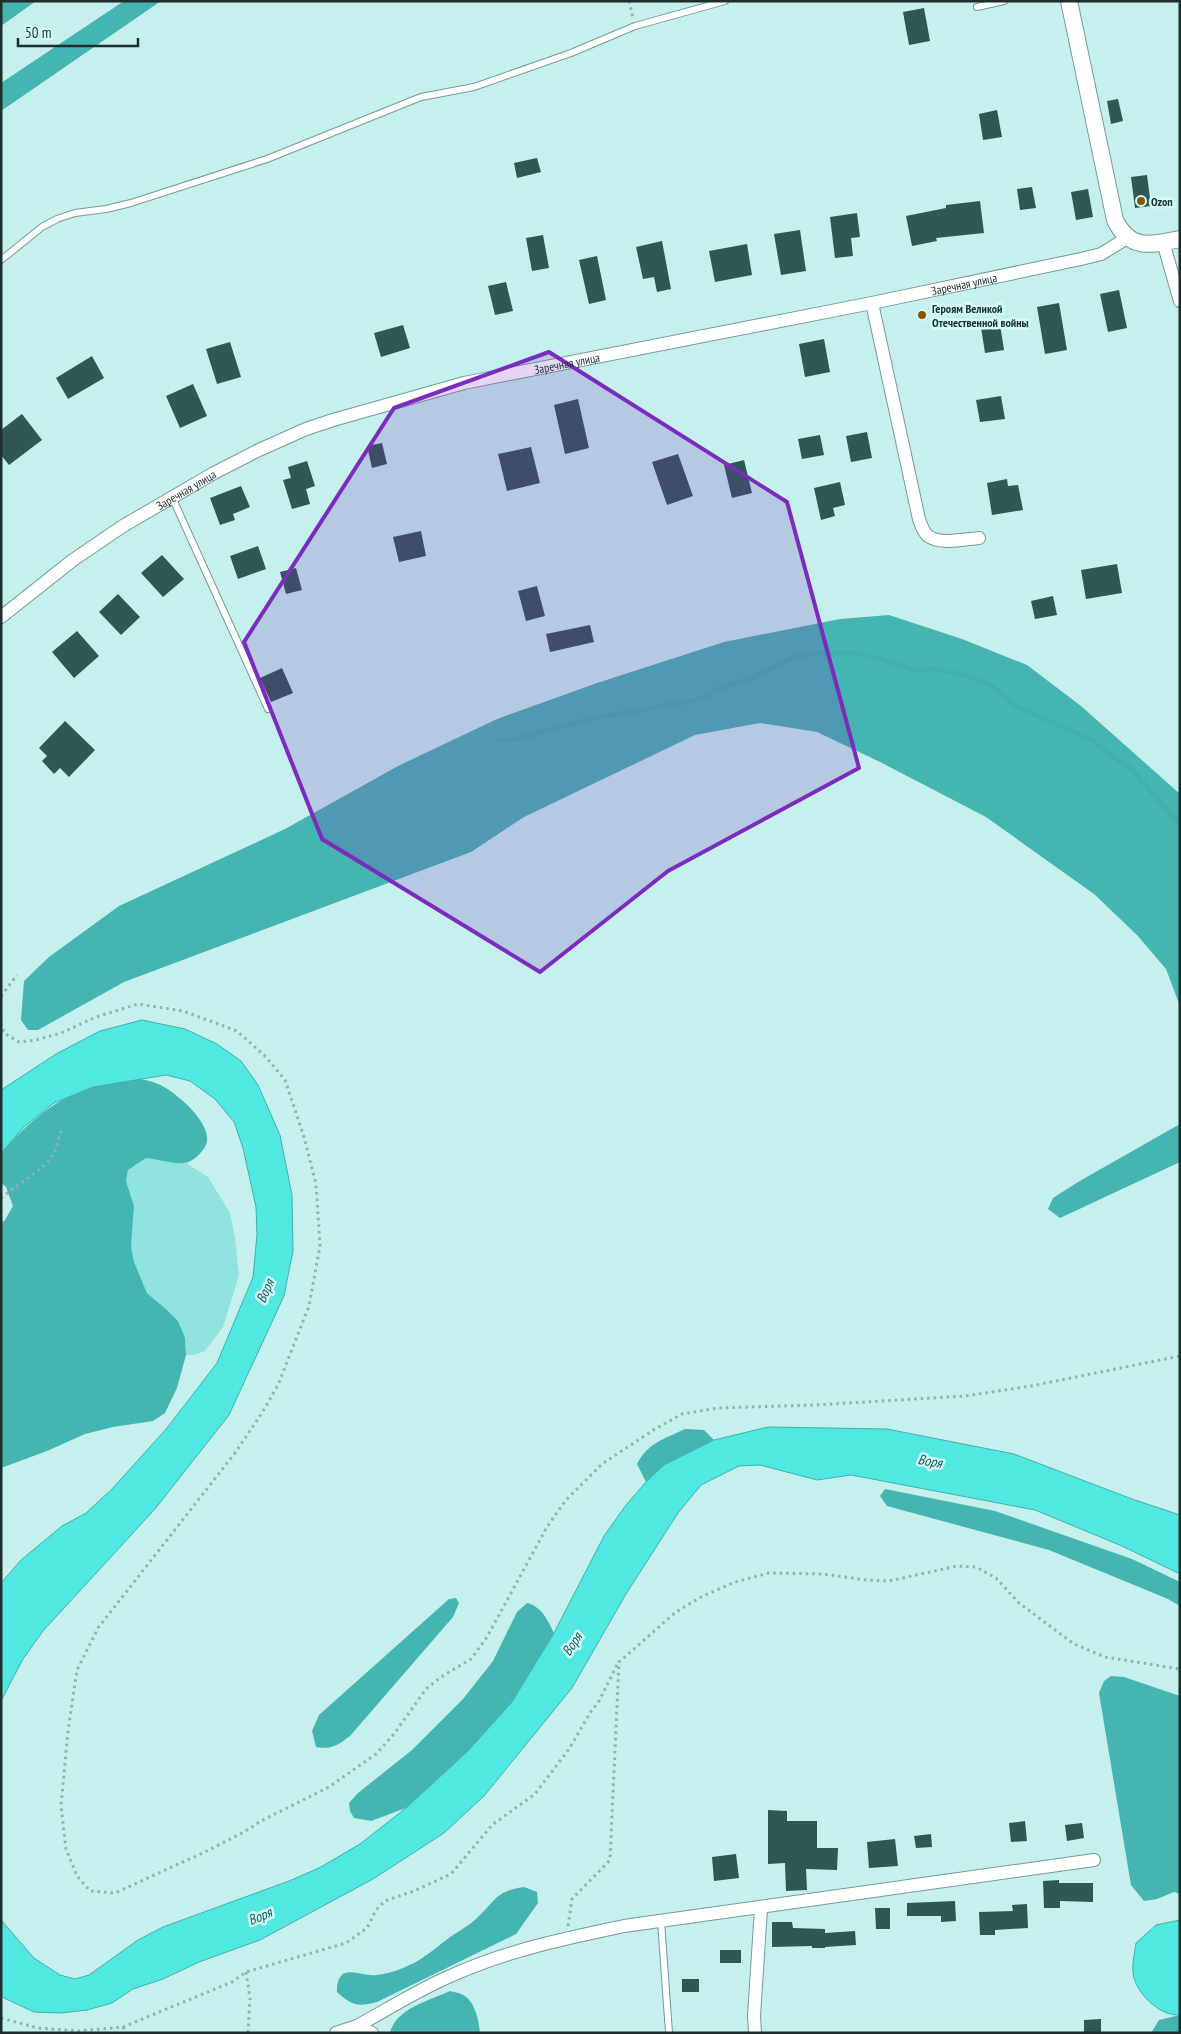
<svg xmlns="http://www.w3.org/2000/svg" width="1181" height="2034" font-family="'PT Sans Narrow',sans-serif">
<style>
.green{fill:#90e3de}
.forest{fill:#44b5b0}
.water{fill:#51e8e1;stroke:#41b0ab}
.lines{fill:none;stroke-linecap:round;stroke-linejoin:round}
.stream{stroke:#41b0ab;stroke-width:5}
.building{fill:#2f5754}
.service-casing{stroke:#729b98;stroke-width:8}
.minor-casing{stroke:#729b98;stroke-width:14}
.tertiary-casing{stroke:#729b98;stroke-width:18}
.path{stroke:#8fb2af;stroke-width:3;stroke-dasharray:2.5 4;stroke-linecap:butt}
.service{stroke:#fff;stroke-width:6}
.minor{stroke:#fff;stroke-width:12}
.tertiary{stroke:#fff;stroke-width:16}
.marked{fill:#7b2cbf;fill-opacity:0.2;stroke:#7b2cbf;stroke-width:4;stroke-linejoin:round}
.poi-dot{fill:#895400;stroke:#d2fefa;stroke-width:2}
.labels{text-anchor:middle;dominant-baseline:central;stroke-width:5;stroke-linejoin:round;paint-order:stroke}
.poi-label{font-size:12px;font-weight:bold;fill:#1d2e2d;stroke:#d2fefa;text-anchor:start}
.street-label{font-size:12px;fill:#1d2e2d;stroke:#d2fefa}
.water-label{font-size:14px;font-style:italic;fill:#165553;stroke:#d2fefa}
</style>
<rect width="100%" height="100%" fill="#c5f0ed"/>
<polygon class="green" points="146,1158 186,1163 208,1177 230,1213 235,1238 239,1275 223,1327 205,1351 194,1355 186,1355 185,1338 167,1310 147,1293 134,1262 131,1247 134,1206 126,1181 128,1170"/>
<g class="forest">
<polygon points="1,1 36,1 1,26"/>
<polygon points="124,1 161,1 1,111 1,83"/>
<polygon points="889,615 962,639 1027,665 1081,706 1180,794 1180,1006 1166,969 1137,935 1094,894 986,817 880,762 817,732 760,723 695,735 524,817 471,852 124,982 38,1030 28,1030 21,1020 24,981 49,957 119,906 285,829 398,766 497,719 597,683 724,642 840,619"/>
<path d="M 138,1078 C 147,1081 157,1082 164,1087 C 180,1096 220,1130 203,1150 C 198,1156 192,1162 184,1163 C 172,1164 158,1159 146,1158 L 128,1170 L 126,1181 L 134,1206 L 131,1247 L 134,1262 L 147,1293 L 167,1310 L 178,1321 L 185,1338 L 186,1355 L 177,1388 L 165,1413 L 153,1421 L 113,1427 L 85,1434 L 47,1451 L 1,1468 L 1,1223 L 5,1220 L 13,1206 L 6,1187 L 1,1183 L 1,1153 C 27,1124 55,1098 93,1087 C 108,1082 124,1081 138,1078 Z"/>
<polygon points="1180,1124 1180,1162 1060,1218 1048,1209 1053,1198 1078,1182"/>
<path d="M 685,1429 L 704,1430 L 714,1440 L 664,1465 L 646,1482 L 637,1464 C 648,1443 664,1439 685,1429 Z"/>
<polygon points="885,1489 995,1511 1132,1559 1180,1582 1180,1606 1168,1599 1049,1550 887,1506 880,1496"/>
<path d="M 456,1598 L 459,1603 L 453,1617 L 350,1736 C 338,1745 331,1750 316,1747 L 312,1731 L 319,1715 L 449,1599 Z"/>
<path d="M 527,1603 C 542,1607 547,1619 554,1633 L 512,1702 L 468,1751 L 406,1808 L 371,1821 L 354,1818 L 350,1811 L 349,1803 L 358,1793 L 412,1750 L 463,1699 L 493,1661 L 517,1612 Z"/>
<polygon points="1111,1676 1124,1677 1180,1696 1180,1894 1174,1892 1157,1899 1144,1901 1131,1885 1099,1693 1104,1681"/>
<path d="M 524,1887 L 537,1892 L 538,1903 L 516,1934 L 377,2002 C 358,2007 352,2006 337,1992 C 337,1960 360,1977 376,1975 C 389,1974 401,1969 412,1964 C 426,1957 438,1946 450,1937 C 459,1931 470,1925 478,1917 C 497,1899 496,1891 524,1887 Z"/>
<path d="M 450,1991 C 454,1992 460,1993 463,1995 C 475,2001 479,2021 480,2033 L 390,2033 C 395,2009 430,2000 450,1991 Z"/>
<polygon points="1180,2015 1180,2033 1151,2033 1159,2020"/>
</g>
<g class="water">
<polygon points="142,1020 185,1029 217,1044 241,1061 258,1085 280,1135 292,1195 293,1251 284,1296 229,1415 155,1509 43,1631 23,1659 1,1701 1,1583 21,1560 62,1526 86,1513 112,1489 167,1428 217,1363 253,1277 257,1235 256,1207 243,1148 234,1122 215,1099 190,1081 166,1075 93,1087 54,1103 24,1127 1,1153 1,1090 56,1054 100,1031"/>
<polygon points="768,1427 887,1429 1014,1454 1132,1499 1180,1515 1180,1574 1122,1546 1035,1510 851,1475 817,1480 760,1465 739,1466 701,1485 678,1513 626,1594 572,1688 484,1796 444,1833 373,1879 260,1940 199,1962 163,1979 133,1989 112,2003 87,2010 61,2013 34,2012 4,1998 1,1995 1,1920 34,1958 60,1975 75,1979 89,1975 138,1940 163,1927 289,1881 319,1868 360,1844 406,1808 468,1751 512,1702 554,1633 604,1536 626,1505 646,1482 664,1465 714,1440"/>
<path d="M 1180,1920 L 1180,2015 C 1160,2017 1133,1991 1133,1971 C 1132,1962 1135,1952 1136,1943 L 1156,1925 Z"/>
</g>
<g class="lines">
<polyline class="stream" points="497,741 517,739 585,720 698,700 720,688 748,679 793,658 814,653 859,653 915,670 936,669 956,673 971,677 991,686 1017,706 1091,740 1109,753 1134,772 1180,825"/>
</g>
<g class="building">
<polygon points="924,8 930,41 909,45 903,12"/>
<polygon points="1118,99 1123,121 1111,124 1107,101"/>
<polygon points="997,110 1002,137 983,140 979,114"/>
<polygon points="537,158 541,172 517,178 514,163"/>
<polygon points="1147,175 1151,206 1135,208 1131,177"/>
<polygon points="1032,187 1036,208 1020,210 1017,189"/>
<polygon points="1088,189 1093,217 1076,220 1071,192"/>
<polygon points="980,201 984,233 936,238 937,241 912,246 906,216 946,208 946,205"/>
<polygon points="857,213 860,237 851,238 853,256 835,258 830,217"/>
<polygon points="800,230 806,271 781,275 774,234"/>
<polygon points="543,235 549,268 532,271 526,238"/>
<polygon points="662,241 671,289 657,292 654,277 643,279 636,247"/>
<polygon points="747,244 752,275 715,282 709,251"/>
<polygon points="597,256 606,300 589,304 579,260"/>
<polygon points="506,282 513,311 495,315 488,286"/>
<polygon points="1119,290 1127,328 1108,332 1100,294"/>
<polygon points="1059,303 1067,350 1045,354 1037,307"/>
<polygon points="999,318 1004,350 985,353 980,321"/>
<polygon points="403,325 410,348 381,357 374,333"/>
<polygon points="824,339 830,372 805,377 799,344"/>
<polygon points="230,342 241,377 217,384 206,349"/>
<polygon points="92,356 104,378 68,399 56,378"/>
<polygon points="193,384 207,416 180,428 166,396"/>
<polygon points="1001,396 1005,419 980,422 976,400"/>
<polygon points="578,399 589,448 565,454 554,405"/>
<polygon points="22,414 42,440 9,465 1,455 1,430"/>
<polygon points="867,432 872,458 851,462 846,436"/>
<polygon points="820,435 824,455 802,459 798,439"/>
<polygon points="382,443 387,464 372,468 367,446"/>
<polygon points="531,447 540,483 507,491 498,454"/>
<polygon points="678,454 693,496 667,505 652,462"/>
<polygon points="744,460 752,493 732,498 724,465"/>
<polygon points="307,461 315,486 306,489 310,504 292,509 283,480 291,478 288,467"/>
<polygon points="1007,479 1008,486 1018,485 1023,510 992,515 987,483"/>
<polygon points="840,482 845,505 833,508 835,516 821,520 814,488"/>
<polygon points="241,486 250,507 233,514 235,520 220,525 210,498"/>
<polygon points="421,531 426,556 399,562 393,537"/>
<polygon points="258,546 266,569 238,579 230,556"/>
<polygon points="162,555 184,579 163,597 141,573"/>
<polygon points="1117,564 1122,593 1086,599 1081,570"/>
<polygon points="296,568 302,590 286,594 280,572"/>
<polygon points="537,586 545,616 526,621 518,591"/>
<polygon points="118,594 140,617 121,635 99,612"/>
<polygon points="1053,596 1057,615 1035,619 1031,601"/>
<polygon points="590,625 594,642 550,652 546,634"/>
<polygon points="77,631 99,656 74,678 52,652"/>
<polygon points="282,668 293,693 271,702 260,678"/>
<polygon points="65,721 95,750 69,777 60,768 54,774 42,761 47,756 39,748"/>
<polygon points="768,1810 787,1811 787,1821 817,1821 817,1848 838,1848 837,1870 806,1869 807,1890 786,1891 785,1863 768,1864"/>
<polygon points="1025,1821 1027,1841 1011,1842 1009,1823"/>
<polygon points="1082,1823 1084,1838 1067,1841 1065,1825"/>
<polygon points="931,1834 932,1847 916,1848 914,1836"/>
<polygon points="895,1839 898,1866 869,1868 867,1842"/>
<polygon points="736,1854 739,1878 714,1881 712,1857"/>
<polygon points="1059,1880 1059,1883 1093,1883 1093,1902 1060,1901 1060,1908 1044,1908 1043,1881"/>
<polygon points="955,1901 956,1921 941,1922 941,1916 907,1916 907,1903"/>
<polygon points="1027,1904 1028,1928 995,1930 995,1935 980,1935 979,1912 1013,1911 1012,1905"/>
<polygon points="875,1908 890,1908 890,1929 876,1929"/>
<polygon points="772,1922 792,1922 793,1928 825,1929 825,1933 855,1931 856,1945 825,1947 825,1948 812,1948 812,1946 772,1947"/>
<rect x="720" y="1950" width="21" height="13"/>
<rect x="682" y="1979" width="17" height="13"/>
<polygon points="1101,2019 1101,2033 1084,2033 1084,2020"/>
</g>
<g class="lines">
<defs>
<g id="service">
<polyline points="977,7 1004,1"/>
<polyline points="1,260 42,227 57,219 75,213 106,209 131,203 267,159 421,97 474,87 571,53 635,26 725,1"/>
<polyline points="172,497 268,709"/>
<polyline points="661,1921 669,2033"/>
</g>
<g id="minor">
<polyline points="1163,242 1180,301"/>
<path d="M 872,303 L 919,519 C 921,525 923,532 928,536 C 940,545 966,539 979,538"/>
<path id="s1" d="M 1,617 L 73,560 L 123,526 L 214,473 L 259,450 L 306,429 L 333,420 L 464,383 L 872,303 L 1081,259 L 1101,254 L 1127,238"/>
<path d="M 357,2026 C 390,2008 421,1988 455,1974 C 509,1950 567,1938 624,1926 L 1094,1860"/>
<polyline points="336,2033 357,2026 372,2033"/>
<polyline points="755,2033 754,2016 761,1908"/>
</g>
<path id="tertiary" d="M 1069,1 L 1115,220 C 1130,251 1151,245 1180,239"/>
</defs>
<use href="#service" class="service-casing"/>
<use href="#minor" class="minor-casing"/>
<use href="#tertiary" class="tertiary-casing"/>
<g class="path">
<polyline points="629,1 633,18"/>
<polyline points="1,996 17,975"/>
<polyline points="1,1023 4,1033 19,1042 36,1040 61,1033 96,1017 138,1004 183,1011 237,1031 266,1057 285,1080 304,1137 316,1184 320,1246 309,1306 278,1385 262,1413 235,1453 98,1628 77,1670 68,1731 61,1806 66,1849 77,1876 90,1891 115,1893 207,1851 244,1832 261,1821 329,1787 376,1754 394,1734 426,1689 441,1677 471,1659 487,1637 547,1527 566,1500 602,1464 655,1429 682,1414 718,1408 815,1405 965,1396 1031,1386 1180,1356"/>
<path d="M 1,1198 C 14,1187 46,1168 53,1155 C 57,1146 59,1137 62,1128"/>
<polyline points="568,1926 572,1899 610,1860 619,1662 676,1612 701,1597 735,1582 769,1573 823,1574 866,1580 889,1581 957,1566 976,1567 996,1578 1019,1603 1074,1644 1105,1657 1180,1669"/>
<polyline points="246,1972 250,1998 248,2033"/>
<polyline points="1,2018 38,2028 79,2031 123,2027 232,1982 246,1972 346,1943 367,1928 376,1910 385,1901 414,1891 451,1874 492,1825 535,1794 569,1749 590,1713 599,1701 617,1665"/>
<polyline points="123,2027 125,2033"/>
</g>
<use href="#service" class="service"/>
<use href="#minor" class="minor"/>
<use href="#tertiary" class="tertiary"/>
</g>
<path class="marked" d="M 549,352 L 787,502 L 859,768 L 668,871 L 540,972 L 322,839 L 244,642 L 394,408 Z"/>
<g class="poi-dot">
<circle cx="1141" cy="201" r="5"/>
<circle cx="922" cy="315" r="5"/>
</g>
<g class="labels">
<g class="poi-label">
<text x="1151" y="201">Ozon</text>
<text x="932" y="308">Героям Великой<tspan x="932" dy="14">Отечественной войны</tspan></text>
</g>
<g class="street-label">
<text stroke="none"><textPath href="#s1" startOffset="1034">Заречная улица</textPath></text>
<text stroke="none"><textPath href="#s1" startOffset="629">Заречная улица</textPath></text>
<text stroke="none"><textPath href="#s1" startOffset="225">Заречная улица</textPath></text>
</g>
<g class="water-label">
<text transform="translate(265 1291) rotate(-66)">Воря</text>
<text transform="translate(930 1461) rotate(10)">Воря</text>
<text transform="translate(572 1644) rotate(-57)">Воря</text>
<text transform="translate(260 1916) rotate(-23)">Воря</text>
</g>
</g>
<rect width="1181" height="2034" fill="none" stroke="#1d2e2d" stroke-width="5"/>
<path d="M18 38v8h120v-8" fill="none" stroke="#1d2e2d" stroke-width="2.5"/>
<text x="25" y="38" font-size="15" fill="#1d2e2d" stroke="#d2fefa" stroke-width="4" paint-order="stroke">50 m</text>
</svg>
